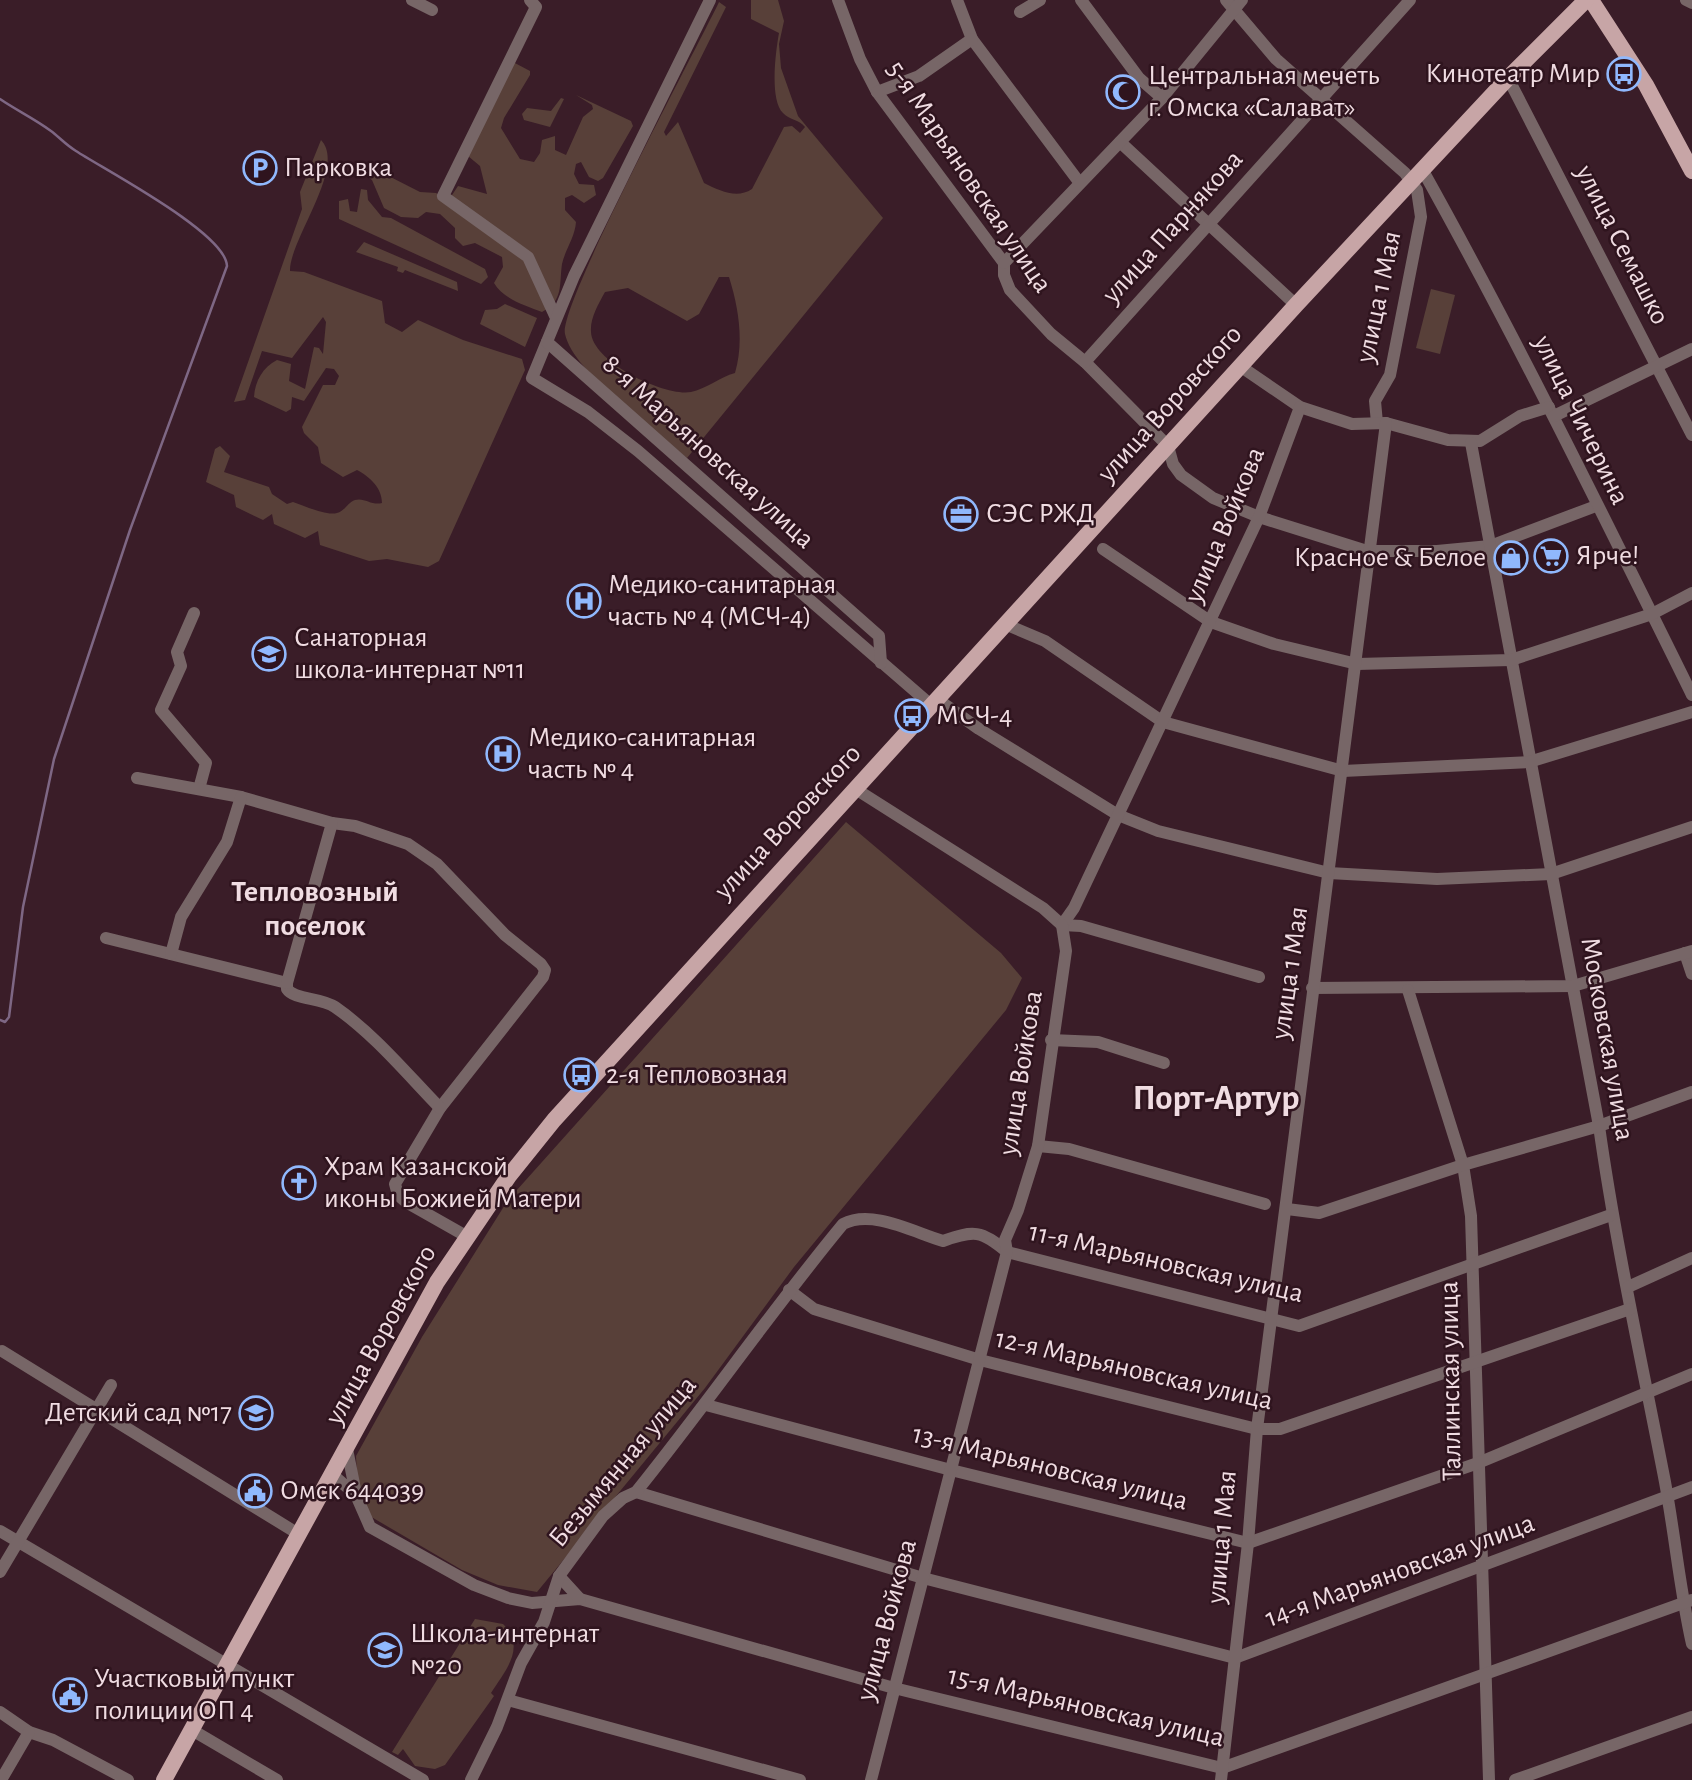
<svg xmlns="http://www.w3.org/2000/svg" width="1692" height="1780" font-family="'Alegreya Sans',sans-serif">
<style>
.green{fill:#584039;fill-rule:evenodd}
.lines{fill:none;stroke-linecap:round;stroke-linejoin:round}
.stream{stroke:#7e6784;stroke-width:2.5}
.minor{stroke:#776667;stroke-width:12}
.major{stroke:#c7a5a6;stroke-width:16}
.labels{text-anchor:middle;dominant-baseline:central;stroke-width:5;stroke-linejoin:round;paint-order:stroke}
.poi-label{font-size:28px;fill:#f0dce2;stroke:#2f141e;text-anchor:start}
.street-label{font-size:28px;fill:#f0dce2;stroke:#2f141e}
.neighbourhood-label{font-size:30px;font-weight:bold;fill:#f0dce2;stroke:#2f141e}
.district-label{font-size:35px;font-weight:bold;fill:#f0dce2;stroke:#2f141e}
</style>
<rect width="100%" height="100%" fill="#3a1d28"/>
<g class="green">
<path d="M 751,0 L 778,0 L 784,21 L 779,44 L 781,68 L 798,116 L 883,218 L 687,458 C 656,431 573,372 565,334 C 558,306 698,46 719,2 L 726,7 L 664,132 L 666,136 L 678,122 L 704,183 C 720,191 737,199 752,189 L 784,127 L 792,126 L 800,133 L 805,127 C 799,119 789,120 783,113 C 769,99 776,50 779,33 L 751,19 ZM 719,277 L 729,277 C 739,309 744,342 735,373 C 720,377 706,389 691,392 C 665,397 592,362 591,332 C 590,318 598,305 605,292 L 628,288 L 687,321 L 699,314 Z"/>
<path d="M 513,62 L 530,71 L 530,75 L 504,118 L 501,128 L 520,159 L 534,162 L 540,153 L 542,140 L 555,136 L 555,150 L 566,155 L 583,117 L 593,109 L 592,105 L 576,95 L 631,121 L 633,126 L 603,178 L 598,181 L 589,177 L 581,162 L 576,164 L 574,174 L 579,184 L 594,185 L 596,195 L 584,203 L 572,195 L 565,198 L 565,210 L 576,222 C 575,237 565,250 562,264 C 559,284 564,301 542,312 C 526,306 503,299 494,283 L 503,267 L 502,257 L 475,243 L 463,246 L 455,238 L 455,228 L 440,214 L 426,212 L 418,218 L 401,217 L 384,208 L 372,180 L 354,168 L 361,162 L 420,192 L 436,193 L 448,201 L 458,186 L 487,194 L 480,166 L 468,156 Z"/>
<polygon points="561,98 564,99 550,127 524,120 522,114 527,108 551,111"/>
<path d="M 321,140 C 347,167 289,240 290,271 L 304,272 L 382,301 L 385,323 L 402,332 L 418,320 L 463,340 L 522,359 L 525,370 L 439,561 L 428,567 L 387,559 L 369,561 L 320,545 L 318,531 L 305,538 L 274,524 L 272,514 L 263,520 L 236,507 L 234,495 L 206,482 L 215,449 L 220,446 L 230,456 L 224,472 L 269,487 L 272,494 L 287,504 L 293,502 C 305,506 326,516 337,513 C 345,511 348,502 355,500 C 364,497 372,506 382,503 C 382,488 370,477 357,470 L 343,477 L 321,463 L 318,447 L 304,433 L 302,427 L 323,385 L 335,385 L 339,376 L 334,369 L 326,368 L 304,401 L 292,397 L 291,409 L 286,412 L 254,397 C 255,381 263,367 277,360 L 291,364 L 289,381 L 305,389 L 314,347 L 319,348 L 323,354 L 326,322 L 323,317 L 292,358 L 262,351 L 245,400 L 234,402 L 302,209 L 300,192 Z"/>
<polygon points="361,189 367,190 368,200 382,217 391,218 485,269 488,277 481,284 339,219 339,201 348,199 350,211 357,212"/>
<polygon points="364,242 457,282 458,291 405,270 403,273 397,271 398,267 356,252"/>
<polygon points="1431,289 1455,295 1440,354 1416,348"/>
<polygon points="505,304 537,318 525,347 480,324 485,310 497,309"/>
<polygon points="846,822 1001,953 1022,978 1006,1010 794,1267 705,1388 537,1592 498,1585 462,1570 368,1515 357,1476 356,1456 422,1337 508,1200"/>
<path d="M 475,1619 L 503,1624 C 527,1647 505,1671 491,1693 L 494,1696 L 445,1765 L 435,1769 L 415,1766 L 403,1749 L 398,1755 L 392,1752 Z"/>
</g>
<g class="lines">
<path class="stream" d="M 0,99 C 16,110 35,119 51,131 C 59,137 66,145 76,151 C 105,170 226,233 227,266 L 130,530 L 54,759 L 23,907 L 9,1017 L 5,1022 L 0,1020"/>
<g class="minor">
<polyline points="412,0 432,10"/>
<polyline points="530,0 536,7 443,196 528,257 556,318"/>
<polyline points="710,0 574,276 532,378 588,412 638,451 931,705"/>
<polyline points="838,0 860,59 877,92 1004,263 1004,275 1010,290 1051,334 1085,362 1168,446 1173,464 1181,475 1213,498 1259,517 1367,551 1437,551 1490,546 1596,506"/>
<polyline points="957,0 972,39 1079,182"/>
<polyline points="1081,0 1139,78 1162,98"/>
<polyline points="1226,0 1276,59 1405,173 1417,190 1421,217 1390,375 1375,401 1377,423"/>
<polyline points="1686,0 1692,3"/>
<polyline points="1020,12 1040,0"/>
<polyline points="1508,78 1692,435"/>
<polyline points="877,92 919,76 972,39"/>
<polyline points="1120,142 1296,305"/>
<path d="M 1422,169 C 1518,341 1605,519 1692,695"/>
<polyline points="1004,263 1162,98 1242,0"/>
<polyline points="547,342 879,636 881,663"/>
<polyline points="1085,362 1410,0"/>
<polyline points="1240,366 1300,407 1352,424 1386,423 1448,440 1480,441 1520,416 1549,407"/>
<polyline points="1554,416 1692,349"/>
<path d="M 1471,443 L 1599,1126 C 1616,1246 1642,1363 1665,1482 C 1675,1536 1680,1591 1692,1644"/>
<polyline points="1103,549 1211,622 1274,644 1357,664 1511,660 1652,614 1692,593"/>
<polyline points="194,613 177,652 181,666 161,710 206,763 199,789"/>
<polyline points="1005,624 1045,641 1163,722 1343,771 1529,762 1692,712"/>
<polyline points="937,699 979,729 1118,815 1158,831 1329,873 1437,879 1551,874 1692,827"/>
<polyline points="137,778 241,797 332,823 355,826 408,844 437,864 505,935 541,964 545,970 543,977 440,1108 395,1184 398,1195 406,1202 466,1236"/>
<polyline points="854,788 1043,908 1062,925 1081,926 1259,977"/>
<polyline points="1062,925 1074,908 1259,517 1300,407"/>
<path d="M 106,938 L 287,983 L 287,989 C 294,1000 321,997 335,1007 C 375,1035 406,1073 440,1108"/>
<polyline points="1685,953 1692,974"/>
<polyline points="171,954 181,917 227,842 241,797"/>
<polyline points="287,983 332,823"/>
<polyline points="1312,988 1573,986 1692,951"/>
<polyline points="1408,990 1463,1165 1471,1216 1489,1780"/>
<polyline points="1051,1040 1098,1042 1164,1063"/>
<polyline points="1038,1146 1069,1149 1265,1204"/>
<polyline points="1287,1209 1319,1213 1463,1165 1599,1126 1692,1092"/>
<polyline points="1628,1287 1692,1258"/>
<polyline points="789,1290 814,1309 980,1360 1257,1429 1280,1429 1630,1309"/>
<polyline points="2,1351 300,1535"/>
<polyline points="706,1405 951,1470 1248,1543 1478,1463 1692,1374"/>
<polyline points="347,1449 356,1494"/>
<polyline points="333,1475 356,1495 370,1527 474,1585 508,1598 532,1603 580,1599 894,1688 1222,1768 1692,1600"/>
<polyline points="636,1492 923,1578 1235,1658 1692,1487"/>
<polyline points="0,1531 423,1780"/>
<polyline points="0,1572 111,1385"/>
<polyline points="559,1576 580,1599"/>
<polyline points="508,1700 800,1780"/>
<polyline points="0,1712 29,1732 53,1740 128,1780"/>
<polyline points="192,1730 277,1780"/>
<polyline points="1,1780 29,1732"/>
<path d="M 471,1780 L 497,1727 L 521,1663 L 544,1622 L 559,1576 L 603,1516 L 623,1498 L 636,1492 C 707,1404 771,1311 843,1224 C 872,1209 913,1232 943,1241 C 974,1230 981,1230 1007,1252 L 1299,1326 L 1611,1215"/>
<polyline points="871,1780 1007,1252 1005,1240 1018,1210 1038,1146 1066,951 1062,925"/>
<polyline points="1221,1780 1248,1543 1257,1429 1386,423"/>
<polyline points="1515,1780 1692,1717"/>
</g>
<g class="major">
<polyline points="1591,0 1646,85 1692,171"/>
<polyline points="164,1780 437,1282 509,1176 554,1120 1296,305 1508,78 1586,0"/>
</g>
</g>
<defs>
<symbol id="bus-ring" viewBox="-11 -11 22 22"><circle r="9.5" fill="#2f141e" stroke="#90b8fd" stroke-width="1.5"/><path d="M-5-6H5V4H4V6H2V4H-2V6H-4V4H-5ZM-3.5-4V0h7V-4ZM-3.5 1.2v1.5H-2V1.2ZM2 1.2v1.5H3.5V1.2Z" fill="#90b8fd"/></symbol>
<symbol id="mosque-ring" viewBox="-11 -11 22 22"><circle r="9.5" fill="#2f141e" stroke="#90b8fd" stroke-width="1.5"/><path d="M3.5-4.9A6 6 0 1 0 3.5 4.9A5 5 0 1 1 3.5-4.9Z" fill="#90b8fd"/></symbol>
<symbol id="parking-ring" viewBox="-11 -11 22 22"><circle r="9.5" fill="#2f141e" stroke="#90b8fd" stroke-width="1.5"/><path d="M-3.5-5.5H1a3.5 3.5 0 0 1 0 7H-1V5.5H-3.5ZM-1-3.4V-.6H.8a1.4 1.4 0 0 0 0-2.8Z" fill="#90b8fd"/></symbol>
<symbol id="office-ring" viewBox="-11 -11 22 22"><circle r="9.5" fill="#2f141e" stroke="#90b8fd" stroke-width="1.5"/><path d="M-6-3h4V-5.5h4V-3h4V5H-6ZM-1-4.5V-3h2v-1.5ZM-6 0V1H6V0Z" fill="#90b8fd"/></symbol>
<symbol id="supermarket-ring" viewBox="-11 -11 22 22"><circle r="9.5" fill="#2f141e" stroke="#90b8fd" stroke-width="1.5"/><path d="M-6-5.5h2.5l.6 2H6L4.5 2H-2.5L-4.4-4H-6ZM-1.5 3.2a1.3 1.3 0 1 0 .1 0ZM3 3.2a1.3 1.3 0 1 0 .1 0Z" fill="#90b8fd"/></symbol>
<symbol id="shop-ring" viewBox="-11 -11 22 22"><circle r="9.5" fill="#2f141e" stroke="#90b8fd" stroke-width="1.5"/><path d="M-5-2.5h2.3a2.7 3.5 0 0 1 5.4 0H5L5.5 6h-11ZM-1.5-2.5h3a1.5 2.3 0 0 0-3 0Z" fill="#90b8fd"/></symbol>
<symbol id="hospital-ring" viewBox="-11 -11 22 22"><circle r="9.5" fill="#2f141e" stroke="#90b8fd" stroke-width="1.5"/><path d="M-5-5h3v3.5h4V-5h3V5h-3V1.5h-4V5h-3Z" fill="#90b8fd"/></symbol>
<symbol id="school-ring" viewBox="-11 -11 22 22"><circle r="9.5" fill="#2f141e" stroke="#90b8fd" stroke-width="1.5"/><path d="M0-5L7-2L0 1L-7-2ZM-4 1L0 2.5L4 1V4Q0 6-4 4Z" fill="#90b8fd"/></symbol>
<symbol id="church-ring" viewBox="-11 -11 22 22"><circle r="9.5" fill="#2f141e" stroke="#90b8fd" stroke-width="1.5"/><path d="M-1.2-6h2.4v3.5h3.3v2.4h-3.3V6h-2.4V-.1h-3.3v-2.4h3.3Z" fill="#90b8fd"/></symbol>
<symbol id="civic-ring" viewBox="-11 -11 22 22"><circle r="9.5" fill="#2f141e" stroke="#90b8fd" stroke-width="1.5"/><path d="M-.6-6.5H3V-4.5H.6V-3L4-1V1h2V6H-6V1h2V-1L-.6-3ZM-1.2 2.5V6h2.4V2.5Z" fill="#90b8fd"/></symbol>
</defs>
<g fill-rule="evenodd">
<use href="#bus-ring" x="1605" y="55" width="38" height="38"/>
<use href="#mosque-ring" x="1104" y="73" width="38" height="38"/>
<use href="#parking-ring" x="241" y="149" width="38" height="38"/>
<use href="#office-ring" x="942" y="495" width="38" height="38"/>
<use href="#supermarket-ring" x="1532" y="537" width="38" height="38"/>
<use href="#shop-ring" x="1492" y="539" width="38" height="38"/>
<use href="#hospital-ring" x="565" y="582" width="38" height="38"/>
<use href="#school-ring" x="250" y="635" width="38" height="38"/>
<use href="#bus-ring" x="893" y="697" width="38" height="38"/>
<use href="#hospital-ring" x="484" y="735" width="38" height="38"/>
<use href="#bus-ring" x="562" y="1056" width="38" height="38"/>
<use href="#church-ring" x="280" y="1164" width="38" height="38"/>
<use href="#school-ring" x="237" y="1394" width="38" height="38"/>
<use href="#civic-ring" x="236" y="1472" width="38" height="38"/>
<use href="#school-ring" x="366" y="1631" width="38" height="38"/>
<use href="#civic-ring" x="51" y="1676" width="38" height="38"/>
</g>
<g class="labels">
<g class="poi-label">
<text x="1600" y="74" text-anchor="end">Кинотеатр Мир</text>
<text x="1148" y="76">Центральная мечеть<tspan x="1148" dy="32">г. Омска «Салават»</tspan></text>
<text x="284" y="168">Парковка</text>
<text x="986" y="514">СЭС РЖД</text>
<text x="1576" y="556">Ярче!</text>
<text x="1486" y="558" text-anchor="end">Красное &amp; Белое</text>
<text x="608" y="585">Медико-санитарная<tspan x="608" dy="32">часть № 4 (МСЧ-4)</tspan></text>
<text x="294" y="638">Санаторная<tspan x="294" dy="32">школа-интернат №11</tspan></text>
<text x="936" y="716">МСЧ-4</text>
<text x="528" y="738">Медико-санитарная<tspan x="528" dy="32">часть № 4</tspan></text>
<text x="606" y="1075">2-я Тепловозная</text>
<text x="324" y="1167">Храм Казанской<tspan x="324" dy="32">иконы Божией Матери</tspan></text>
<text x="232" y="1413" text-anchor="end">Детский сад №17</text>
<text x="280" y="1491">Омск 644039</text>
<text x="410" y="1634">Школа-интернат<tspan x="410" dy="32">№20</tspan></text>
<text x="94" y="1679">Участковый пункт<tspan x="94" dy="32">полиции ОП 4</tspan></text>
</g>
<g class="street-label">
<text transform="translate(969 177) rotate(56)">5-я Марьяновская улица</text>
<text transform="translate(1173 227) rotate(-48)">улица Парнякова</text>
<text transform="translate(1622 245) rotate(63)">улица Семашко</text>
<text transform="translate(1379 297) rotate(-78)">улица 1 Мая</text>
<text transform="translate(1170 404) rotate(-48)">улица Воровского</text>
<text transform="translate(1581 420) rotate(64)">улица Чичерина</text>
<text transform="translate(708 452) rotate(42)">8-я Марьяновская улица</text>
<text transform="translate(1225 525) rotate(-67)">улица Войкова</text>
<text transform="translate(788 822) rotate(-47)">улица Воровского</text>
<text transform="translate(1290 973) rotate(-82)">улица 1 Мая</text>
<text transform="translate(1607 1039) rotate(80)">Московская улица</text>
<text transform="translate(1021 1073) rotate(-81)">улица Войкова</text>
<text transform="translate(1166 1263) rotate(13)">11-я Марьяновская улица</text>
<text transform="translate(381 1335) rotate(-61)">улица Воровского</text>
<text transform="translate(1134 1370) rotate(13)">12-я Марьяновская улица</text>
<text transform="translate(1451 1381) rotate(-91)">Таллинская улица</text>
<text transform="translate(623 1462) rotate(-50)">Безымянная улица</text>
<text transform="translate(1050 1468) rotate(14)">13-я Марьяновская улица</text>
<text transform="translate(1222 1537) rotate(-85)">улица 1 Мая</text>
<text transform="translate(1400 1571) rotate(-20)">14-я Марьяновская улица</text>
<text transform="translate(887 1620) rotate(-75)">улица Войкова</text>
<text transform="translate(1086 1707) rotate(13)">15-я Марьяновская улица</text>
</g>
<g class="neighbourhood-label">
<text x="315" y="892">Тепловозный<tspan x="315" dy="34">поселок</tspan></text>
</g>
<g class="district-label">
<text x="1216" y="1098">Порт-Артур</text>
</g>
</g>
</svg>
